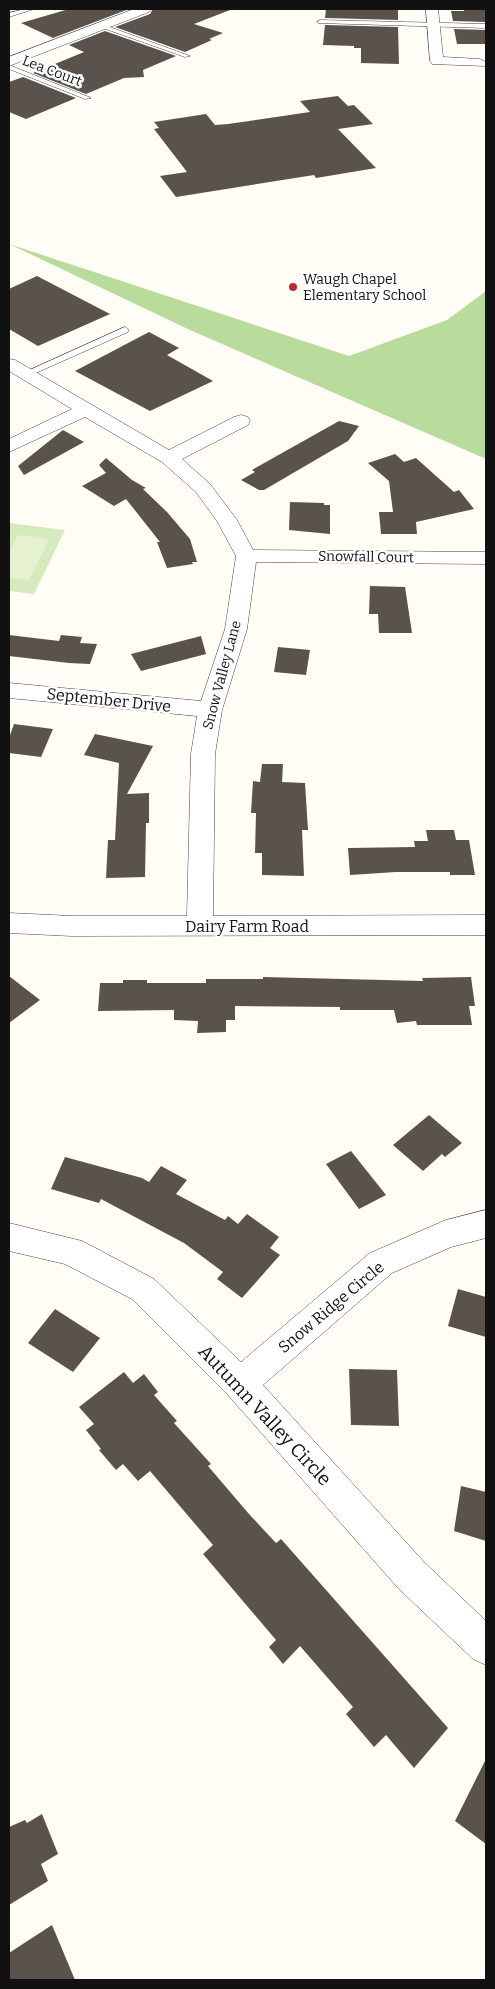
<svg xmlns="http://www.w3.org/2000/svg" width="495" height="1989" font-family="Bitter,serif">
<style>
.green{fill:#d5ebbd}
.forest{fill:#b9dc9c}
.pitch{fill:#e6f2cf}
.building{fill:#5a524d}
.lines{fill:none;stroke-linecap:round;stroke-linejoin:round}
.service-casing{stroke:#444;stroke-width:1}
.minor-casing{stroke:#444;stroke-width:1}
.service{fill:#fff;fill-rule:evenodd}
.minor{fill:#fff;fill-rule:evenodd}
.poi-dot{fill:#c4262e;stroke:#fff;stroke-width:2}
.labels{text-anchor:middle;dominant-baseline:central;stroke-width:5;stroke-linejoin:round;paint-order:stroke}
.far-street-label{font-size:14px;fill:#111;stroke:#fff}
.far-poi-label{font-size:14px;fill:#111;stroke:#fff;text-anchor:start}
.street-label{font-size:16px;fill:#111;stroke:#fff}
.near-street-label{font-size:19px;fill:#111;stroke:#fff}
</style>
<rect width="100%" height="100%" fill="#fffdf5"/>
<polygon class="green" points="9,523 65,530 34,594 9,591"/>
<polygon class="forest" points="9,244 349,356 447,320 486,291 486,459 190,330"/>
<polygon class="pitch" points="18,535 49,539 29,580 9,578 9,554"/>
<g class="building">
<polygon points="69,9 129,9 53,38 21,23"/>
<polygon points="153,9 230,9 230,10 194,24 223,33 209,39 212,40 185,52 115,27 150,14"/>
<polygon points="326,9 398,9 398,20 325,18"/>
<polygon points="464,9 486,9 486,22 453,21 451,11 464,11"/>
<polygon points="325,25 398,27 399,64 361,63 361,48 354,48 354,46 323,45"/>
<polygon points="454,29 486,30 486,44 457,44"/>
<polygon points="105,31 176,56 143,70 144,77 124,78 86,94 33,73 84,52 69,45"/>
<polygon points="23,77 76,98 26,119 9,112 9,82"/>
<polygon points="338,96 348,106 354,105 373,124 338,129 376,168 316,178 314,175 176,197 160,176 187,172 154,129 159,128 154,122 206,114 215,125 228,124 310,112 300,101"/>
<polygon points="37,276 110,314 38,346 9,329 9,289"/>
<polygon points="149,332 179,348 167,355 213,381 150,411 75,371"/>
<polygon points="339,421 359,426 348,441 264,490 259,490 241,480 255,472 252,470"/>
<polygon points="63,430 84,442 24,475 18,466"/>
<polygon points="395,454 404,462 416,458 454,492 459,490 474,509 416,522 417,534 381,534 379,512 393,512 389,481 368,463"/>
<polygon points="106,458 132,480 146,488 143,489 167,512 190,539 197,562 192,562 193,564 167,568 157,542 160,542 126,499 114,506 82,486 106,473 99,465"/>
<polygon points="290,502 324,503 324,505 330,505 330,534 289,530"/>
<polygon points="370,586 405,587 412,633 379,633 378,614 369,614"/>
<polygon points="9,635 59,641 61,635 82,637 80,643 97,644 90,664 69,663 9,656"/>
<polygon points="201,636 206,654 141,671 131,654"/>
<polygon points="278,647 310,650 306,675 274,672"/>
<polygon points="14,724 53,729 41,757 9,753 9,738"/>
<polygon points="95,734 153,746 127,794 149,793 149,823 146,823 145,877 106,878 108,840 115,840 119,763 84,755"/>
<polygon points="262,764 283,764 282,782 305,783 308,830 302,830 304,876 262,875 262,853 255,853 256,813 251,813 253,781 260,782"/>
<polygon points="426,830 454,830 456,840 469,840 475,875 450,875 450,872 396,872 350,875 348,848 415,847 414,841 428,841"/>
<polygon points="9,976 40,1000 9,1023"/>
<polygon points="263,977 423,981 422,978 471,977 475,1006 469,1006 472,1025 417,1025 416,1021 397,1023 394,1010 340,1010 340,1007 235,1006 235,1020 226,1020 226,1032 197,1033 198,1021 174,1020 174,1010 98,1011 100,983 123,983 123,980 147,980 147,983 206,983 206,979 263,979"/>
<polygon points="429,1115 462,1143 445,1157 442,1154 423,1171 393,1145"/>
<polygon points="351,1151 386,1195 359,1209 326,1164"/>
<polygon points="65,1157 142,1178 149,1182 161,1166 187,1180 176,1194 225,1220 228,1216 238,1224 247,1214 279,1237 270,1248 280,1255 242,1298 217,1279 223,1272 184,1243 101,1199 99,1203 51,1189"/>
<polygon points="458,1289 486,1297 486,1337 448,1326"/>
<polygon points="55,1309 100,1338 73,1372 28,1343"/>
<polygon points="349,1369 397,1370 399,1426 351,1425"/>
<polygon points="124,1372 133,1383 144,1374 158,1392 154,1395 177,1421 174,1423 211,1464 208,1466 249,1514 276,1543 281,1539 448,1728 414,1768 386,1735 374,1747 346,1714 353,1707 300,1646 283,1664 269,1647 276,1640 203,1554 213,1545 150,1471 138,1481 123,1464 116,1470 99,1450 101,1449 86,1430 94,1424 79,1407"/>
<polygon points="461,1486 486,1492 486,1541 454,1531"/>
<polygon points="486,1759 486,1844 455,1821"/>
<polygon points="42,1814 58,1854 41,1864 48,1881 9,1905 9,1827 25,1820 27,1823"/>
<polygon points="52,1925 75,1980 9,1980 9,1953"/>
</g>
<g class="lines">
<defs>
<g id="service">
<polygon points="25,9 34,9 9,17 9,13"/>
<polygon points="320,20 486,24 486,28 318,23 317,22"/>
<polygon points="100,25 104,25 190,56 185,57 100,27"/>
<polygon points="9,65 89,97 91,98 85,99 9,69"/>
<polygon points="125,327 129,330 128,332 29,376 26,377 21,374"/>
</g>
<g id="minor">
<polygon points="134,9 151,9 149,12 9,66 9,57"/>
<polygon points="426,9 438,9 443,57 480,59 486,62 485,66 432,64 430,61"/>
<polygon points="9,359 15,360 169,450 234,417 241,415 248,417 250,421 248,425 182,459 210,484 237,520 253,550 486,552 486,564 256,562 247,629 222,710 215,754 213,916 486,915 486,935 72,936 9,933 9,913 72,916 187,916 191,754 197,716 9,698 9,683 201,701 225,629 236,556 217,521 196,492 162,462 85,417 9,452 9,439 72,409 9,371"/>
<polygon points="486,1210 486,1238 451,1247 392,1273 263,1385 424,1562 486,1621 486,1665 473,1659 398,1588 228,1395 132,1299 65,1264 9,1251 9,1223 82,1241 154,1279 241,1362 370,1253 446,1220"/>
</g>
</defs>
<use href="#service" class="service-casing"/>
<use href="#minor" class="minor-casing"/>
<use href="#service" class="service"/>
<use href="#minor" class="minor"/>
</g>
<circle class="poi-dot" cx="293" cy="287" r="5"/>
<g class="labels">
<g class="far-street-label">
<text transform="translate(52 71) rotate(21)">Lea Court</text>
<text transform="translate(366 557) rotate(1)">Snowfall Court</text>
<text transform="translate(222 675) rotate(-75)">Snow Valley Lane</text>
</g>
<g class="far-poi-label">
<text x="303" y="279">Waugh Chapel<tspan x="303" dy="16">Elementary School</tspan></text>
</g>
<g class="street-label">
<text transform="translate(109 700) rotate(6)">September Drive</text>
<text x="247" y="926">Dairy Farm Road</text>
<text transform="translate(331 1307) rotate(-40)">Snow Ridge Circle</text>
</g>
<g class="near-street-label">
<text transform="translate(265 1415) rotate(47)">Autumn Valley Circle</text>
</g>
</g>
<rect width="495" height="1989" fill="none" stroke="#111111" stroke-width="20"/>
</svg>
